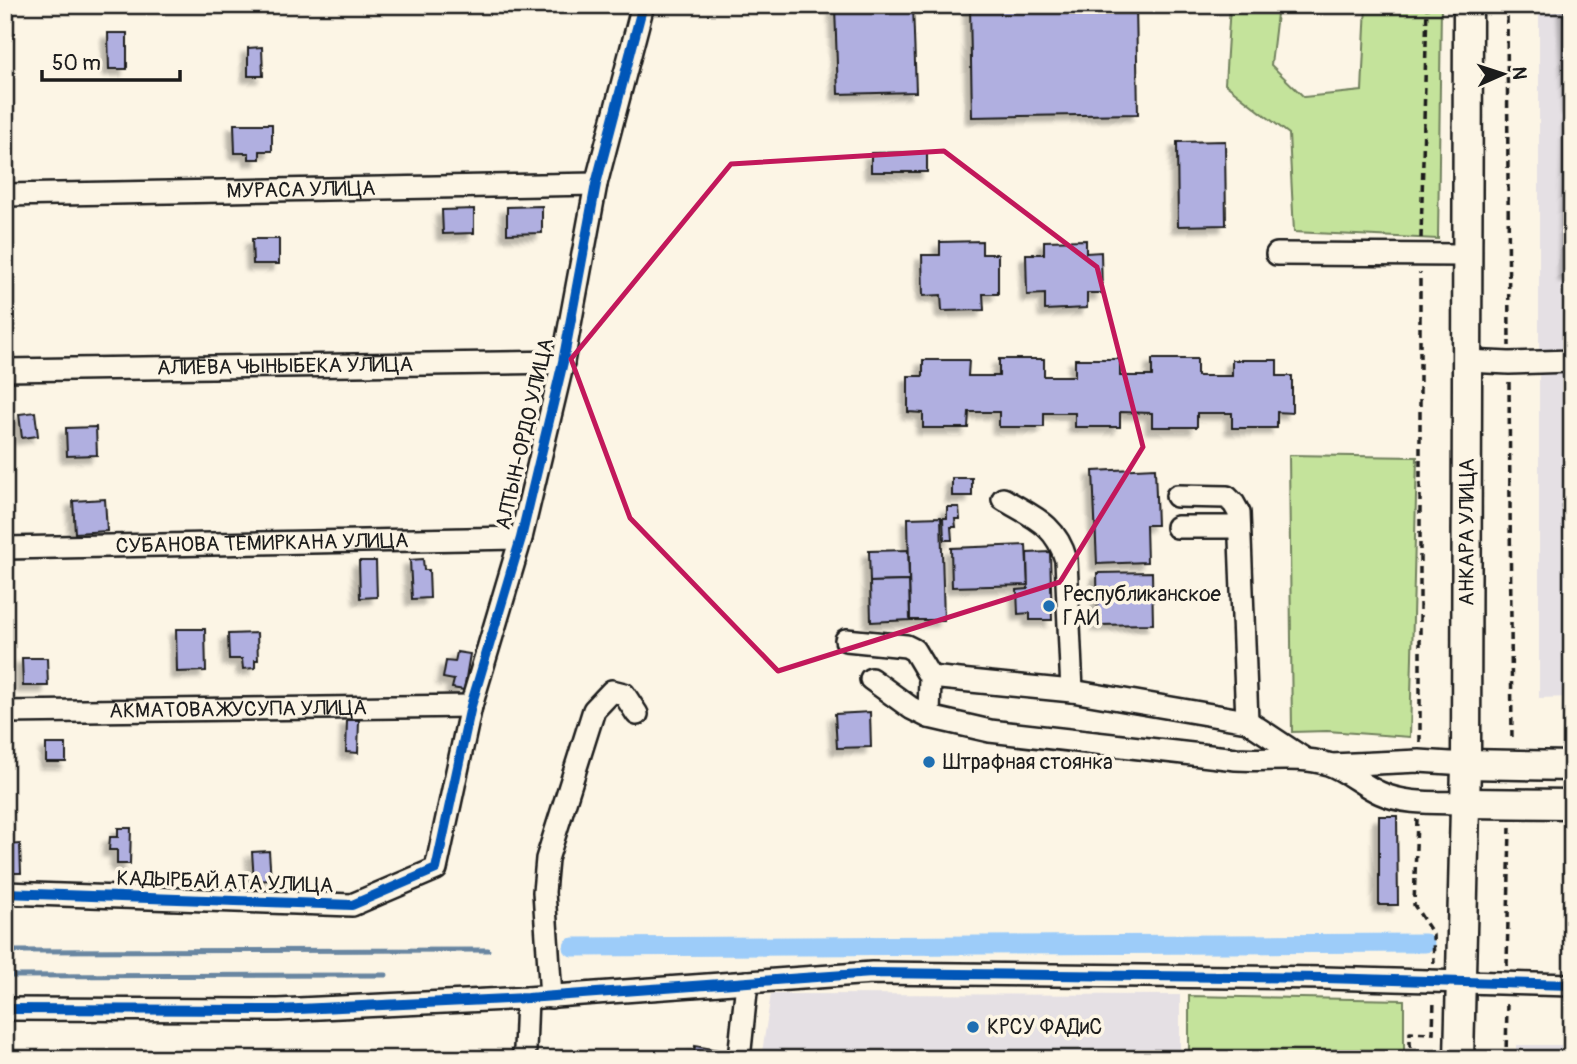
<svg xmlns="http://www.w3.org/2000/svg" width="1577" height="1064" font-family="Pangolin,sans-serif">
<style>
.built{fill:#e5e0e4}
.green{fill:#c4e39b;stroke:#70805c;stroke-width:2}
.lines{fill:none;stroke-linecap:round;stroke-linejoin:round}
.stream{stroke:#6986a1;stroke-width:5}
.canal{stroke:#9dccf9;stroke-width:19}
.building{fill:#b0afe0;stroke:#1c1c1c;stroke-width:2;filter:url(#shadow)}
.minor-casing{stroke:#1c1c1c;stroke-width:26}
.major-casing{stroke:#1c1c1c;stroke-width:33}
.path{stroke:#1c1c1c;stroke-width:3.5;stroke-dasharray:7 5;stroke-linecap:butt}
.minor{stroke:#fcf5e5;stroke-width:21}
.major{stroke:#fcf5e5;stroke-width:28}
.cycleway-casing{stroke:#fcf5e5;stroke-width:15}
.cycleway{stroke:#0057b8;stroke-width:10}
.marked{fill:none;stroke:#c2185b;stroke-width:5;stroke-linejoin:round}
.poi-dot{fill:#1f6fb2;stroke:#fcf5e5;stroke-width:2.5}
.labels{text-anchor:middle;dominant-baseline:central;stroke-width:7;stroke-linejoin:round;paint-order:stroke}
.street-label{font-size:21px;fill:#1c1c1c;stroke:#fcf5e5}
.poi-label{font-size:21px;fill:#1c1c1c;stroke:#fcf5e5;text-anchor:start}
</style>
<defs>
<filter id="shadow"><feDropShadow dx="-6" dy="6" stdDeviation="2" flood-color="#0004"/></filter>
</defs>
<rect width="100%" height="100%" fill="#fcf5e5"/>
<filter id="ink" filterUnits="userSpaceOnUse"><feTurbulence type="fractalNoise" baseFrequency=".0143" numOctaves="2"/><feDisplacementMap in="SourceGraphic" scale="14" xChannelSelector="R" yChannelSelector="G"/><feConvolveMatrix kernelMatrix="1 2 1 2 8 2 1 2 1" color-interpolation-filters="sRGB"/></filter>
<g filter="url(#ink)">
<g class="built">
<polygon points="1539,5 1572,5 1572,697 1539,698"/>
<polygon points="771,994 1180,995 1180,1059 761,1059"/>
<rect x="1516" y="1045" width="56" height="14"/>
</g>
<g class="green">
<polygon points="1230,5 1278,5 1271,65 1304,97 1362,91 1366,5 1441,5 1438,239 1294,232 1289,134 1225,84"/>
<polygon points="1289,455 1417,457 1410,737 1327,731 1292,732"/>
<polygon points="1189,996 1404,1000 1404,1059 1189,1059"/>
</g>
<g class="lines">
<g class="stream">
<polyline points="5,951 488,950"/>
<polyline points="5,976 386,975"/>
</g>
<polyline class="canal" points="573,947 1425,943"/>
</g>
<g class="building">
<polygon points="913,5 916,92 838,94 835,7"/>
<polygon points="970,5 1136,5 1138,114 972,117"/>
<polygon points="1564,5 1572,5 1572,108 1569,108"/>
<polygon points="108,33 127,33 127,69 109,69"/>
<polygon points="262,47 263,76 248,76 248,48"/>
<polygon points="1569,116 1572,116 1572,275 1565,275"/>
<polygon points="234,124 272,124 272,151 260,151 260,159 249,159 249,153 235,153"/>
<polygon points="1225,141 1226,225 1178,226 1177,142"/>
<polygon points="927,152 927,172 871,172 871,153"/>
<polygon points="542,206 542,233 507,234 507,207"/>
<polygon points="474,209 474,233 443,234 442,210"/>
<polygon points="252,239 279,239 279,264 253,264"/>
<polygon points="1086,240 1086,253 1101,252 1102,293 1087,293 1087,308 1045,310 1045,294 1027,295 1026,254 1044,254 1044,241"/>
<polygon points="982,241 982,254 998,254 998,294 983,294 984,310 942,311 941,295 923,296 922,255 940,255 940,242"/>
<polygon points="999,359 1044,359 1044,376 1075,376 1075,359 1120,359 1120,376 1152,376 1152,359 1197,359 1197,376 1232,376 1232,360 1277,360 1277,376 1292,376 1292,413 1277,412 1277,428 1232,428 1232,413 1197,413 1197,427 1152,427 1152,413 1120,412 1120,427 1075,427 1075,413 1044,413 1044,427 999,427 999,412 969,412 968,428 923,428 923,413 908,412 908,376 923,376 923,360 969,360 968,376 999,376"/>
<polygon points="35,412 38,436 22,438 19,414"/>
<polygon points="96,427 97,455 67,456 66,428"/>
<polygon points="1155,468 1157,525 1146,525 1147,562 1097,564 1093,471"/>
<rect x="952" y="478" width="20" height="18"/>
<polygon points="105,499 107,531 75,533 73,501"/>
<polygon points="947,507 959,507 960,519 955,519 956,527 951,527 952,540 944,540 943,518 947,518"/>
<polygon points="941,517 944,620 910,620 908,518"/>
<polygon points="1026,545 1028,585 952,587 951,548"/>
<polygon points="908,550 909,581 870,582 869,551"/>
<polygon points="1050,552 1052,620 1030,620 1030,613 1018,614 1017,590 1028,589 1027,553"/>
<polygon points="423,559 424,570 429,570 430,598 412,599 410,560"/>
<polygon points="359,561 376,561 377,597 360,598"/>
<polygon points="1152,572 1153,624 1098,625 1097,573"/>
<polygon points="909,581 910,620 871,622 870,582"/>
<polygon points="176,629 205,629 206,671 177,672"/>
<polygon points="257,633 258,660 255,660 255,668 243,669 242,659 229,659 228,634"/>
<polygon points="457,652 470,654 464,690 452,688 454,680 443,678 446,661 455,662"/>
<polygon points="22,658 47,658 48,686 23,686"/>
<polygon points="870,712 871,747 837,748 835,714"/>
<polygon points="347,720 359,720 358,753 346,752"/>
<rect x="46" y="744" width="20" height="18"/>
<polygon points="1379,816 1397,816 1398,905 1379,905"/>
<polygon points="118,828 131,828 130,864 117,864 117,850 109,850 110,837 118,837"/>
<polygon points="20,844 21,873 5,873 5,845"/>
<polygon points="269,851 271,880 254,881 252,852"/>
<polygon points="695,1046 731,1052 730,1059 693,1059"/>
</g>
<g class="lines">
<defs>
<g id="minor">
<path id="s1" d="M 5,195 L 596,184"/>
<polyline points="1277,254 1467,255"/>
<polyline points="1467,361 1509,363 1572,361"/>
<path id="s2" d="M 5,370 L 563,362"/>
<polyline points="1177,496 1227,497 1234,504 1239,513 1247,721"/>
<path d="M 1003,499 C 1033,517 1056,524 1066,560 L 1072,691"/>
<polyline points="1177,527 1238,527"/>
<path id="s3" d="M 5,548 L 521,538"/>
<path d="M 846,640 L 906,646 L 914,650 L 930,677 L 929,717 L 990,731 L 1236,759 C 1267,761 1298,755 1328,764 C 1346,770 1362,785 1380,793 C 1406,805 1437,802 1466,803"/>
<polyline points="930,677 1072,691 1247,721 1303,758"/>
<polyline points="871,679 911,708 929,717"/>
<path id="s4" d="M 5,712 L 471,706"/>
<polyline points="1332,765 1419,761 1466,764"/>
<polyline points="5,893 352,905 436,869 471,706 521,538 563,362 596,184 643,5"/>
<polyline points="551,997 544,892 547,859 594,710 612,691 624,694 637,714"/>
<polyline points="5,1009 278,1010 527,998 872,973 1324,978 1572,985"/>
<polyline points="522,1059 525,1050 527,998"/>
<polyline points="739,1059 747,982"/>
</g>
<g id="major">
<polyline points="1466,764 1572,766"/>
<polyline points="1466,803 1572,804"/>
<path id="s5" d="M 1459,1059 L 1466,764 L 1468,5"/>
</g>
</defs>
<use href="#minor" class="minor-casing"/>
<use href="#major" class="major-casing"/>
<g class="path">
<polyline points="1507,5 1509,346"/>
<polyline points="1421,238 1427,5"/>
<polyline points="1509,382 1512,742"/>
<polyline points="1420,742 1420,273"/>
<polyline points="1417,819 1414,905 1433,934 1434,963"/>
<polyline points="1507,966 1510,826"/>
<polyline points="1410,1059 1410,1032 1433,1033 1434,999"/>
<polyline points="1506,1059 1507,1001"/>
</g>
<use href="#minor" class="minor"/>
<use href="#major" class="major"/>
<defs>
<g id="cycleway">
<polyline points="5,893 352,905 436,869 471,706 521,538 563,362 596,184 643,5"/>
<polyline points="5,1009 278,1010 527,998 872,973 1324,978 1572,985"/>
</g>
</defs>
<use href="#cycleway" class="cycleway-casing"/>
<use href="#cycleway" class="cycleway"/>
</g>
</g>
<path class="marked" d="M 944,151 L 1097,267 L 1143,447 L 1060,582 L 778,671 L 630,518 L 571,359 L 731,164 Z"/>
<g class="poi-dot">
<circle cx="1049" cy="606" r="7"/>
<circle cx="929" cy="762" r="7"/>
<circle cx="973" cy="1027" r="7"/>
</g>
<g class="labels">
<g class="street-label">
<text stroke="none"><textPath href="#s1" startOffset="296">МУРАСА УЛИЦА</textPath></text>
<text stroke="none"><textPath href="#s2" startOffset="280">АЛИЕВА ЧЫНЫБЕКА УЛИЦА</textPath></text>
<text transform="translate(525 434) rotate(-77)">АЛТЫН-ОРДО УЛИЦА</text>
<text stroke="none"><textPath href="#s5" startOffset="527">АНКАРА УЛИЦА</textPath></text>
<text stroke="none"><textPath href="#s3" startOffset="257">СУБАНОВА ТЕМИРКАНА УЛИЦА</textPath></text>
<text stroke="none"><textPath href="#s4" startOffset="233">АКМАТОВА ЖУСУПА УЛИЦА</textPath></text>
<text transform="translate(225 882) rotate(2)">КАДЫРБАЙ АТА УЛИЦА</text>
</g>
<g class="poi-label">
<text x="1063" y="594">Республиканское<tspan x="1063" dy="24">ГАИ</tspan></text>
<text x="943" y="762">Штрафная стоянка</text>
<text x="987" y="1027">КРСУ ФАДиС</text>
</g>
</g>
<rect width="1577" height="1064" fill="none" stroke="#fcf5e5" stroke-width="28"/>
<rect x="14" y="14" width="1549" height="1036" fill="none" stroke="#1c1c1c" stroke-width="2.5" filter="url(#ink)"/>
<g transform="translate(1503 74) rotate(87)" stroke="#fcf5e5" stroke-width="5" paint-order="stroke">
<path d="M0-5L12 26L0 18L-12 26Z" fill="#1c1c1c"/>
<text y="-10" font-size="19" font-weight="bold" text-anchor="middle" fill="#1c1c1c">N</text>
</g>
<path d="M42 70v10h138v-10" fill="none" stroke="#1c1c1c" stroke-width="3.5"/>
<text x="52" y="70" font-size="21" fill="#1c1c1c" stroke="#fcf5e5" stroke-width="5" paint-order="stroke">50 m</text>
</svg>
